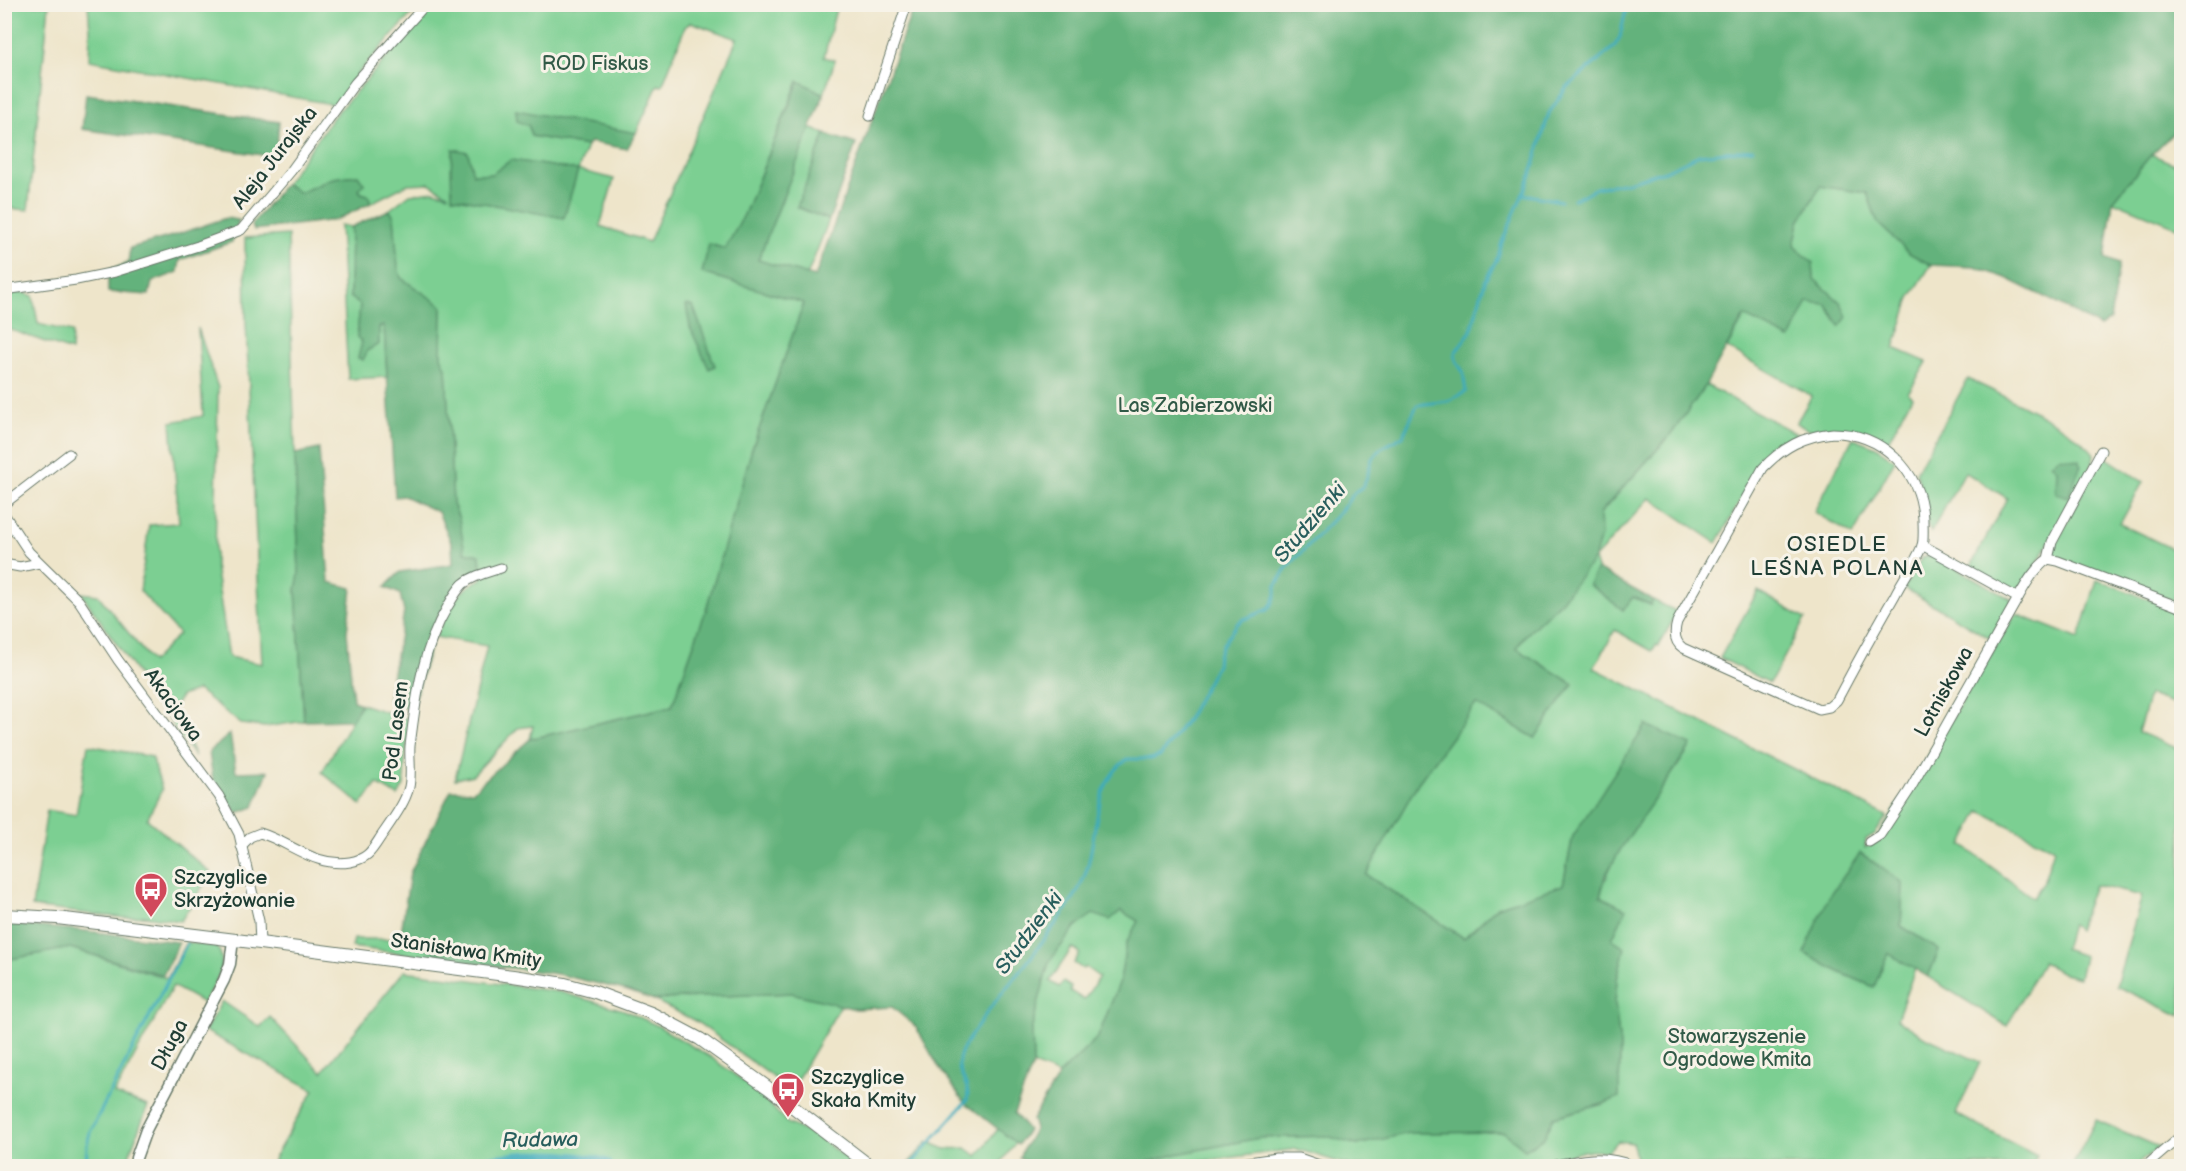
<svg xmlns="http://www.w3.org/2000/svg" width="2186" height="1171" font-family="'Balsamiq Sans',sans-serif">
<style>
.green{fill:#7bcf92;stroke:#4d8663;stroke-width:1.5;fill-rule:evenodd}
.forest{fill:#64b27c;stroke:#427858;stroke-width:1.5}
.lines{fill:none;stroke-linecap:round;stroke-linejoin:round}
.stream{stroke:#3eacbc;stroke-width:3}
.river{stroke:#3eacbc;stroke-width:16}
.minor-casing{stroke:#677868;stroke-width:11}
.tertiary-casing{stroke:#677868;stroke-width:13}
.secondary-casing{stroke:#677868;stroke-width:14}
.minor{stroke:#fff;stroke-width:9}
.tertiary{stroke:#fff;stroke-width:10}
.secondary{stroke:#fff;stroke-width:12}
.labels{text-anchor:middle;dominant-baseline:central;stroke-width:6;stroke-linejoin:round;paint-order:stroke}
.park-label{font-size:20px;fill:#315a47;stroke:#f7f3e8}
.street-label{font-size:20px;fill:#1f3d34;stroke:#f7f3e8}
.poi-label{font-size:20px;fill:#1f3d34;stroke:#f7f3e8;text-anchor:start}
.water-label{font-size:21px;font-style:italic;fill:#285e5d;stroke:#f7f3e8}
.neighbourhood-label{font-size:21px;letter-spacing:1.5px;fill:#1f3d34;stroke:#f7f3e8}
</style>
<rect width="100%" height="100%" fill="#f7f3e8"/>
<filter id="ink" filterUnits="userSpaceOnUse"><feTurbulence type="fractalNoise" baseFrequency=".0167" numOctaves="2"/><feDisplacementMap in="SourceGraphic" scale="12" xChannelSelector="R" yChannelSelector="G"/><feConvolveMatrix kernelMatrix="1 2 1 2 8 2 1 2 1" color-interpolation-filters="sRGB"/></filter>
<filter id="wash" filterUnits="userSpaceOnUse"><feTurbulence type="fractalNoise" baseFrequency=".008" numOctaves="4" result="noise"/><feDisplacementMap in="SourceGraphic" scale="24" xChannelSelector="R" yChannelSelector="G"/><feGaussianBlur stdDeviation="1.35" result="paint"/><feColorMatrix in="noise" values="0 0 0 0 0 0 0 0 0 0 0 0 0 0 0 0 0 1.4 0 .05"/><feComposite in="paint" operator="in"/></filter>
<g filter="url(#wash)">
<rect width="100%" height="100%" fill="#eee5ca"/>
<g class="green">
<polygon points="226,4 241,10 244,4 420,5 359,72 336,105 89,60 90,30 88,5"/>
<polygon points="16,5 49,5 28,210 5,208 5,6"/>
<path d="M 434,5 L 837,5 L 824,57 L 835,60 L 824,94 L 798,81 L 744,215 L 725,249 L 710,244 L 702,273 L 804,303 L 752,449 L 706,610 L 672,706 L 530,739 L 533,726 L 518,728 L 473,775 L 455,779 L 487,646 L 435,637 C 447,615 456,588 482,579 L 480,555 L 464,552 L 459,519 L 453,504 L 446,368 L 441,357 L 442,306 L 401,278 L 398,269 L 394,216 L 389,210 L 410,194 L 434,191 L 449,195 L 429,183 L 408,184 L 371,203 L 368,195 L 361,193 L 359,189 L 364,184 L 357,175 L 333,178 L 300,193 L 285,184 L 334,116 ZM 691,22 L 737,39 L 649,242 L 600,226 L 614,179 L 578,170 L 587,146 L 531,136 L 529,126 L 516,111 L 636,133 L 658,85 L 662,86 L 685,27 ZM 511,160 L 577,170 L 564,218 L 453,197 L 473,174 L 492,174 ZM 693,306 L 714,367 L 709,368 L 690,327 Z"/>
<polygon points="810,128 825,134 797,207 829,220 807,276 758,260"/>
<polygon points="2153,155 2181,167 2181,229 2113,201 2149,157"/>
<polygon points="1820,186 1867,193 1878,223 1909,253 1931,265 1910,298 1894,348 1927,362 1908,393 1912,397 1887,443 1869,434 1849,429 1808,430 1796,423 1812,396 1727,348 1745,316 1790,339 1807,301 1826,304 1841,303 1814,279 1813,263 1794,246 1799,222"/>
<polygon points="340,225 351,227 350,297 360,305 357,336 368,350 379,344 379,327 384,326 387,377 348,379"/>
<polygon points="288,235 299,575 296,590 304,721 265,727 241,724 198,690 181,696 174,707 195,757 81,593 98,595 152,662 179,634 140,591 149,525 179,523 171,422 203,416 198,328 218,388 215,565 229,657 262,664 246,324 245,238"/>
<polygon points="19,291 33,296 38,324 72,332 71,351 5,328 5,294"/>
<path d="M 1968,379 C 1999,394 2076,428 2094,454 L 2093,462 L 2042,555 L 2022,586 L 2015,589 L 2009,589 L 1970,568 L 2007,498 L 1965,472 L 1931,532 L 1927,523 L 1926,505 L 1916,472 Z"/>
<path d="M 1706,385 L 1797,434 L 1777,448 L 1759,466 L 1717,543 L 1650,498 L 1594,559 L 1597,569 L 1589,585 L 1623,610 L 1633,597 L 1650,605 L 1653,600 L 1678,612 L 1658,646 L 1656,645 L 1652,651 L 1615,630 L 1594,668 L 1887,816 L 1875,834 L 1866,839 L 1865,848 L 1874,843 L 2016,614 L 2079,639 L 2097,580 L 2181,611 L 2181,706 L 2149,695 L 2138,732 L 2181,750 L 2181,1016 L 2116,986 L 2142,896 L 2094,885 L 2078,930 L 2071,924 L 2064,949 L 2084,956 L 2079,978 L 2064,974 L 2043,962 L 2007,1026 L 1928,977 L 1939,950 L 1901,926 L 1903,883 L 1861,853 L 1829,897 L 1805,953 L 1839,972 L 1874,987 L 1888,953 L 1915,969 L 1897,1019 L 1923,1036 L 1980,1062 L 1956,1114 L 2037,1156 L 2031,1166 L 1642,1166 L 1637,1164 L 1633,1143 L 1617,1141 L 1608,1151 L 1584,1151 L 1541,1164 L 1522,1166 L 1351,1166 L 1297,1149 L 1195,1162 L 1139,1165 L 1177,1154 L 1259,1138 L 1327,1136 L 1357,1145 L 1408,1133 L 1504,1132 L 1525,1149 L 1543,1139 L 1554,1117 L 1603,1104 L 1619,1097 L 1620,1046 L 1615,1003 L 1617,979 L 1612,939 L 1626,909 L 1600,897 C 1614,839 1662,796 1691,745 L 1573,836 L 1563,885 L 1497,907 L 1464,938 L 1366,875 L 1418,783 L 1476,704 L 1535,738 L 1572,684 L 1516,649 L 1526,635 L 1562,600 L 1601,536 L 1600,514 L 1672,433 ZM 1980,811 L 2054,849 L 2043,883 L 2033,898 L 1962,845 Z"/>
<polygon points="1853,438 1876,447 1895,460 1853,535 1814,512"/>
<polygon points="2107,458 2143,482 2120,524 2181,553 2181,580 2173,601 2054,558 2052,551 2100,459"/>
<polygon points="1933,555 2011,599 2012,602 1991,639 1904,588 1922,557"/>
<polygon points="1758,591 1805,619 1770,683 1720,658"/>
<polygon points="361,704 411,720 405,757 404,785 398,796 377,784 361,805 322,772"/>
<polygon points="88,745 152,757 162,790 147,819 211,873 181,921 144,916 125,918 32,907 47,810 76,815"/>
<path d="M 1121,910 L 1138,921 L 1126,944 L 1120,981 L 1098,1037 L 1059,1075 L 1033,1065 L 1032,1027 L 1049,962 L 1075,927 L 1093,914 ZM 1072,948 L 1080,953 L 1074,963 L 1083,969 L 1085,967 L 1099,977 L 1084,1000 L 1070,991 L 1071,987 L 1063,982 L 1059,987 L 1050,981 Z"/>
<polygon points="354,939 400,939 463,962 352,947"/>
<path d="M 186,942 L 217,947 C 230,965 213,985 203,1003 L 173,986 L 114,1094 L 148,1106 L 132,1147 L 126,1166 L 5,1166 L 5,960 L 70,948 L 167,978 Z"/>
<polygon points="404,971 560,992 624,1010 658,1026 712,1058 759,1093 787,1123 819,1138 856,1166 273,1166 275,1156 314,1090 205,1031 222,1001 260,1027 270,1017 322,1072"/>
<polygon points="792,993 841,1005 791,1090 697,1022 654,1000 680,998"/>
<polygon points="2096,1120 2159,1147 2135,1166 2079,1166 2073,1164"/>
<polygon points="998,1129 1016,1143 998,1166 906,1166 928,1142 945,1149 966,1148 977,1156"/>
</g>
<g class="forest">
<polygon points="914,5 2181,5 2181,125 2149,157 2113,201 2105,258 2119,264 2110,320 2100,327 2055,302 2006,278 1975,267 1931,265 1909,253 1878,223 1867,193 1820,186 1799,222 1794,246 1813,263 1814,279 1841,303 1847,317 1840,326 1826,304 1808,302 1790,339 1744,316 1704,388 1672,433 1600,513 1601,536 1594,559 1562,600 1526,635 1516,648 1573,684 1535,738 1476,704 1418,783 1366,875 1464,938 1497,907 1563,885 1573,836 1646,725 1691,745 1622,847 1605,876 1600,896 1626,909 1612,939 1625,947 1617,979 1615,1003 1620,1046 1619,1097 1603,1104 1554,1117 1543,1139 1525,1149 1504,1132 1409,1133 1357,1145 1327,1136 1259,1138 1177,1154 1134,1166 1033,1166 1019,1157 1035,1128 1032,1120 1059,1075 1098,1037 1120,981 1126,944 1138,921 1121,911 1110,920 1093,914 1075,927 1049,962 1032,1027 1033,1065 1014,1113 1028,1130 1018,1145 964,1102 938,1066 916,1027 892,1007 855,1009 792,993 680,998 654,1000 625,990 557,974 463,962 400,939 410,873 451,790 473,791 530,739 672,706 706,610 752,449 804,303 702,273 709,244 725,249 744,215 799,81 824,94 758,260 815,277"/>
<polygon points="86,94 279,122 276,157 82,129"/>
<polygon points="516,110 636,133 627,149 590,142 587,146 531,136 529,126 517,121"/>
<polygon points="825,134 856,144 829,220 797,207"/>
<polygon points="453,149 468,152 473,174 492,174 511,160 578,170 564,218 452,197 451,168"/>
<polygon points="358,175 364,184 359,190 361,193 368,195 371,203 336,220 254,230 251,225 285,184 300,193 333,178"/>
<polygon points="389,210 394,216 398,269 401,278 442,306 441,357 446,368 453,504 459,519 465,552 480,555 481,572 461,582 439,615 412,711 388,699 404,612 400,594 385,587 400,572 453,564 452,544 438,512 404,496 395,497 384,326 379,327 379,344 368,350 363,360 358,358 362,342 357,337 360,305 350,297 351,227"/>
<polygon points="226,218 239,220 232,242 180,260 178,272 152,282 149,295 108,292 108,278 110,270 128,263 130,248 172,236"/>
<polygon points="686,305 693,306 715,366 709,369 690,327"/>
<polygon points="319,449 329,582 352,588 347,632 353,701 361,704 352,720 304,721 296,590 299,575 295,454"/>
<polygon points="2059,457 2080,460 2081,465 2068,497 2056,493 2057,469 2051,464"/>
<polygon points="1597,569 1653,600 1651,605 1633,597 1623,610 1589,584"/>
<polygon points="230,734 236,772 268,771 254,807 237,813 213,780 209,752"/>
<polygon points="1860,853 1903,883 1901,926 1939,950 1928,977 1888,953 1874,987 1839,972 1804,953 1829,897"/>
<polygon points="5,924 78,930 179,942 163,975 70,948 5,960"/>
</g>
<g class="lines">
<g class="stream">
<polyline points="1522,194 1561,201"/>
<polyline points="1574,200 1596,188 1628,182 1665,171 1699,155 1753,149"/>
<polyline points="86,1166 87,1145 90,1132 187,943"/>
<path d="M 910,1166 L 967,1100 C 972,1081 952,1074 961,1053 C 966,1040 976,1030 983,1018 C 995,1001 1007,987 1020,971 C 1031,959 1040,944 1050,931 C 1065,912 1078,895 1086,872 C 1098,836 1092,782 1128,759 L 1151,759 L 1161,755 L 1188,718 L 1217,665 L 1218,655 L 1223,644 L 1237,624 L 1242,620 L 1267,610 L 1272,604 L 1276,595 L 1276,586 L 1285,570 L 1339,513 L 1355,492 L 1362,487 L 1366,480 L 1372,459 L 1380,449 L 1403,436 L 1417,405 L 1448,401 L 1466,392 L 1463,372 L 1456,360 L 1455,353 L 1471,331 L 1485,281 L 1498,257 L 1502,242 L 1531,175 L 1549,113 L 1567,87 L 1614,47 L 1620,37 L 1627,4"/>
</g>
<path class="river" d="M 475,1166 C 514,1157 566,1155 605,1166"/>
</g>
</g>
<g filter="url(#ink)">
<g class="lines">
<defs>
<g id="minor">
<polyline points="870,116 907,4"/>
<polyline points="4,290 76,280 115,272 198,246 241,230 291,171 355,83 426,4"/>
<path d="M 1833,433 C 1881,433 1921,470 1923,519 C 1923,527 1924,539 1922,546 C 1915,563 1903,579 1895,595 C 1875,630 1856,664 1837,700 L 1829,707 L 1819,709 L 1683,648 C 1674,642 1674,632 1677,622 L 1763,468 C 1783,447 1804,436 1833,433 Z"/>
<polyline points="4,504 69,454"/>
<polyline points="4,514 29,552 79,601 118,660 219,796 239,834 259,921 260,943"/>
<polyline points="1922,545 2018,598"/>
<polyline points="2048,559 2052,542 2101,451"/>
<polyline points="4,564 20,567 39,563"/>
<path d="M 1869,842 L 1880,835 L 1909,791 L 2018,598 C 2026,584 2034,569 2048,559 L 2058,561 L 2182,608"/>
<path d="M 241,846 L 250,837 L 260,833 C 290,842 316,868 350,862 C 367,859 371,852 380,838 C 390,823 405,804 409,787 C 412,773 409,759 410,746 C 416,697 422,649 448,606 C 452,599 457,590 463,584 C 474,575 489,572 501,568"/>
<polyline points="1222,1166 1276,1158 1299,1158 1322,1166"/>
<path d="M 1552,1166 C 1580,1159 1605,1154 1633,1166"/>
<polyline points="2146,1166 2182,1135"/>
</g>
<polyline id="tertiary" points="135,1166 136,1158 146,1130 224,980 230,964 233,940"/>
<polyline id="secondary" points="4,915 57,918 260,943 513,976 565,984 595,992 651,1013 700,1039 767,1087 870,1166"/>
</defs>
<use href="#minor" class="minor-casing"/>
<use href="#tertiary" class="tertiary-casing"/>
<use href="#secondary" class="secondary-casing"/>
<use href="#minor" class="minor"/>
<use href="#tertiary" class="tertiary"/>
<use href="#secondary" class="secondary"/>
</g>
</g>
<defs>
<symbol id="bus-pin" viewBox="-11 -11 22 30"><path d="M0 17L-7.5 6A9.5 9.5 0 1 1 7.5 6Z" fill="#d1495b" stroke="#f7f3e8"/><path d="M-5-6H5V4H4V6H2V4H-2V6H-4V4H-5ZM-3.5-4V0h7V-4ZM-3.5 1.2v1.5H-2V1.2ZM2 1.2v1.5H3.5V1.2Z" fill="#fff"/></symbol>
</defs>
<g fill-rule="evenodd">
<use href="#bus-pin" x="132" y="870" width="38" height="52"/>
<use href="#bus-pin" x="769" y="1070" width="38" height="52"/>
</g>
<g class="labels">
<g class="park-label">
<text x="595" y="64">ROD Fiskus</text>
<text x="1195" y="406">Las Zabierzowski</text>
<text x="1737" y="1037">Stowarzyszenie<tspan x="1737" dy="23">Ogrodowe Kmita</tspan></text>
</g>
<g class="street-label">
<text transform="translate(275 158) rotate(-52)">Aleja Jurajska</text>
<text transform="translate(1944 692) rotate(-61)">Lotniskowa</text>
<text transform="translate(173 705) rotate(54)">Akacjowa</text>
<text transform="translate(396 731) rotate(-83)">Pod Lasem</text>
<text transform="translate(466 951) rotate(8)">Stanisława Kmity</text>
<text transform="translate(170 1045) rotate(-62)">Długa</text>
</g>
<g class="poi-label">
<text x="174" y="878">Szczyglice<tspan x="174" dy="23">Skrzyżowanie</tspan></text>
<text x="811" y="1078">Szczyglice<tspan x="811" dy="23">Skała Kmity</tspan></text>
</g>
<g class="water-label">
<text transform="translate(1310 523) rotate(-49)">Studzienki</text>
<text transform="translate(1029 933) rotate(-53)">Studzienki</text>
<text transform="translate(540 1140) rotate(-1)">Rudawa</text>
</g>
<g class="neighbourhood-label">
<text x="1837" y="544">OSIEDLE<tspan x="1837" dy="24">LEŚNA POLANA</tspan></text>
</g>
</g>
<rect width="2186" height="1171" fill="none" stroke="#f7f3e8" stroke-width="24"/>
</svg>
